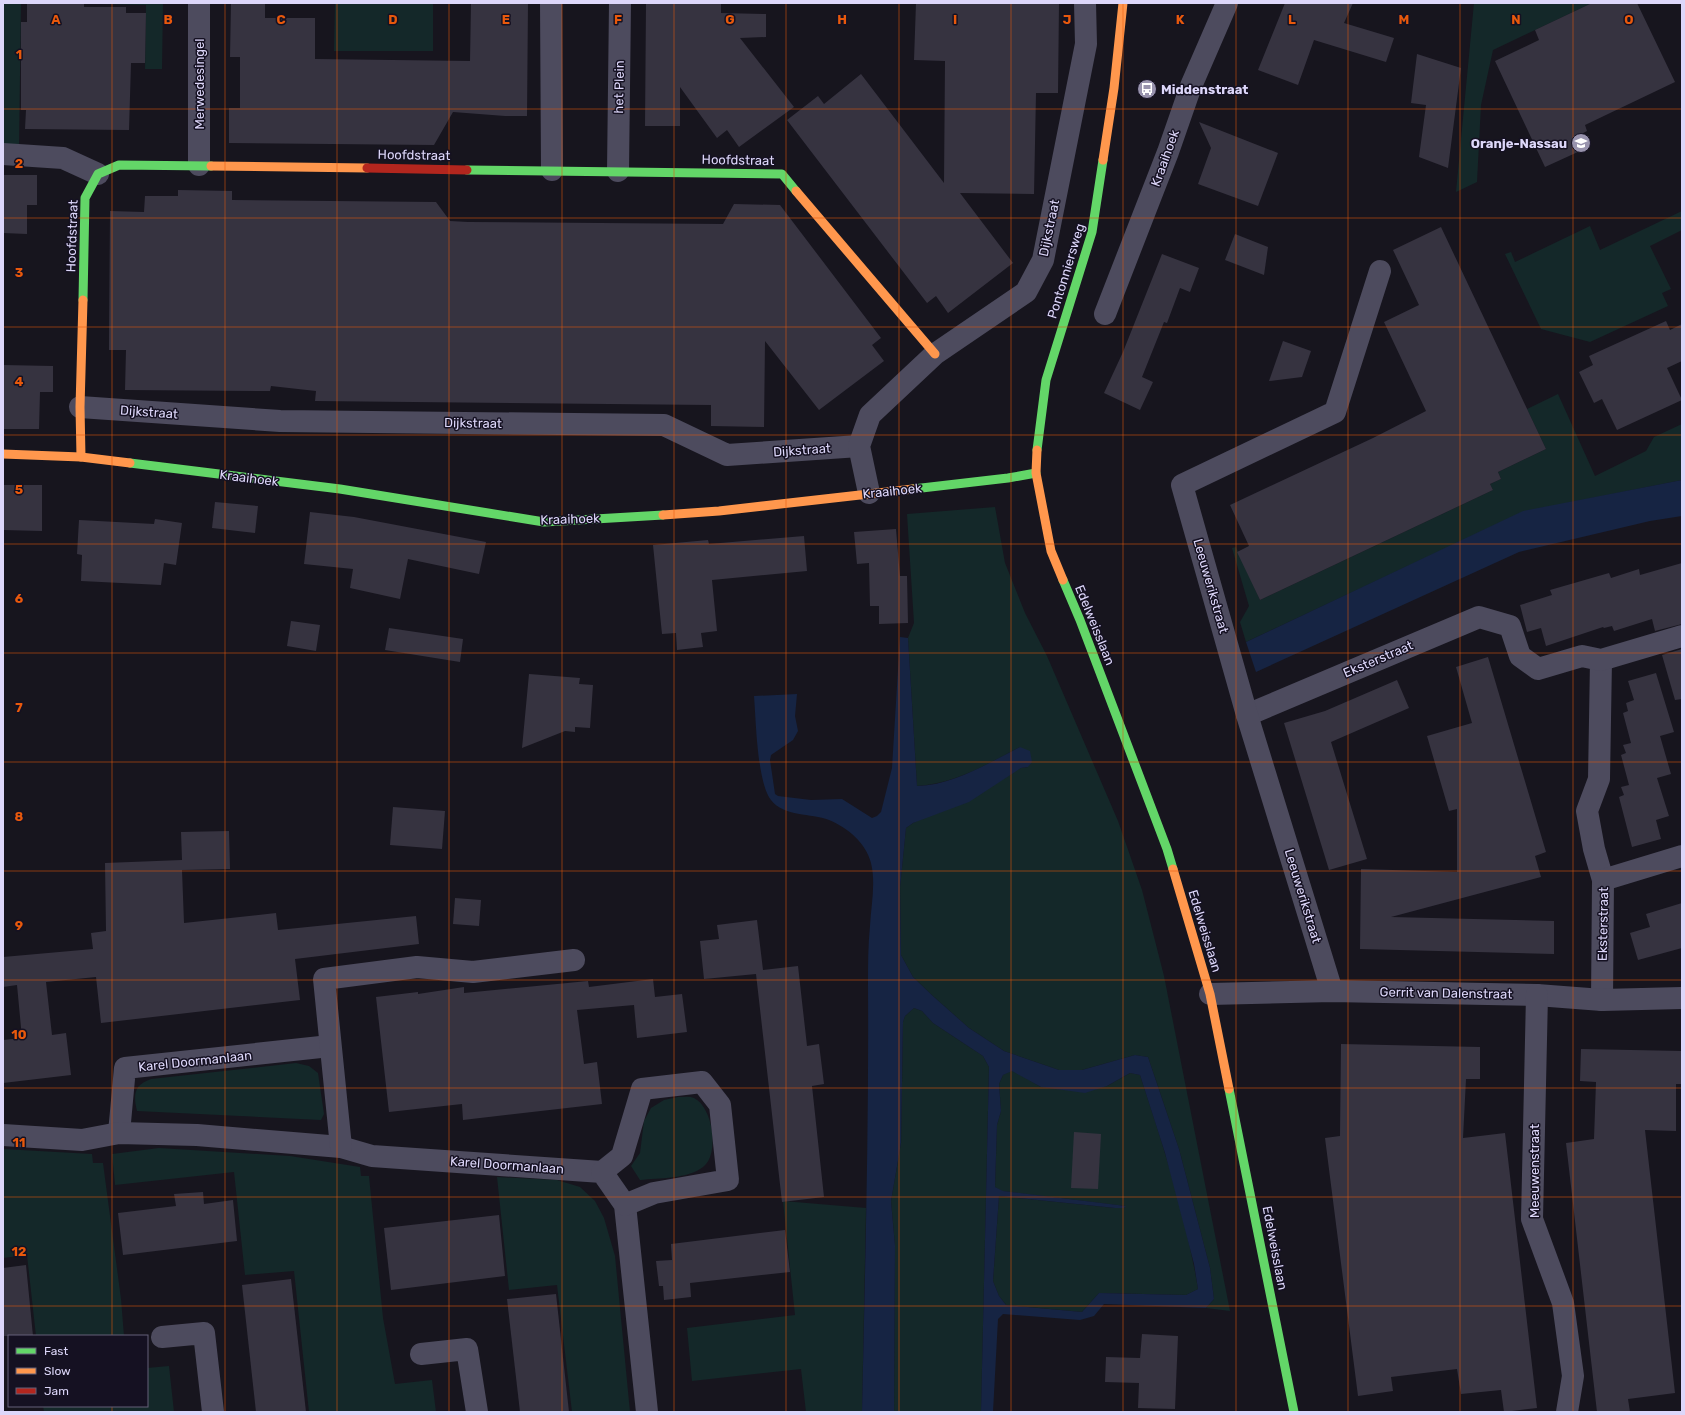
<svg xmlns="http://www.w3.org/2000/svg" width="1685" height="1415" font-family="Rubik,sans-serif">
<style>
.green{fill:#142829}
.water{fill:#162443;fill-rule:evenodd}
.building{fill:#363340}
.lines{fill:none;stroke-linecap:round;stroke-linejoin:round}
.street{stroke:#4d4b5e;stroke-width:22}
.fast{stroke:#63d668;stroke-width:9}
.slow{stroke:#ff974d;stroke-width:9}
.jam{stroke:#b3261e;stroke-width:9}
.grid{fill:none;stroke:#e8590c;stroke-width:1;stroke-opacity:0.55}
.labels{text-anchor:middle;dominant-baseline:central;stroke-width:3;stroke-linejoin:round;paint-order:stroke}
.street-label{font-size:13px;fill:#ddd7fa;stroke:#151122}
.poi-label{font-size:13px;font-weight:bold;fill:#ddd7fa;stroke:#151122;text-anchor:start}
.grid-label{font-size:13px;text-anchor:middle;font-weight:bold;fill:#e8590c;stroke:#151122;stroke-width:3;stroke-linejoin:round;paint-order:stroke}
</style>
<rect width="100%" height="100%" fill="#17151e"/>
<g class="green">
<polygon points="3,3 21,3 19,146 3,145"/>
<polygon points="53,3 163,3 162,69 145,69 146,5"/>
<polygon points="335,3 433,3 433,51 334,51"/>
<polygon points="1474,3 1592,3 1493,50 1481,105 1477,182 1456,192"/>
<polygon points="1682,211 1682,230 1650,246 1671,289 1662,293 1668,306 1590,342 1541,329 1505,254 1511,252 1515,262 1590,226 1600,250"/>
<polygon points="1558,394 1595,476 1646,451 1654,437 1682,424 1682,480 1523,512 1246,642 1240,622 1249,606 1232,548 1236,547 1260,600 1493,490 1490,484 1501,479 1498,472 1546,449 1527,409"/>
<path d="M 995,507 L 1005,563 L 1025,613 L 1047,656 L 1118,821 L 1142,890 L 1164,976 L 1230,1311 L 1206,1308 L 1214,1299 L 1210,1268 L 1179,1149 L 1148,1057 L 1135,1055 L 1082,1070 L 1059,1070 L 1004,1051 L 969,1028 L 934,997 L 913,977 L 901,955 L 900,888 L 906,828 L 913,823 L 1021,768 L 1028,767 L 1020,747 C 988,764 954,784 917,786 L 908,638 L 914,623 L 907,514 Z"/>
<polygon points="914,1008 922,1011 933,1023 983,1056 989,1067 981,1412 894,1412 895,1246 891,1201 901,1143 903,1022 905,1016"/>
<path d="M 296,1063 L 309,1066 L 318,1073 L 324,1114 L 321,1120 L 137,1111 C 133,1094 134,1085 151,1079 Z"/>
<path d="M 1012,1070 L 1041,1087 L 1107,1086 L 1130,1073 L 1140,1075 C 1163,1145 1186,1216 1198,1289 L 1186,1295 L 1099,1293 L 1082,1312 L 1006,1305 L 999,1296 L 993,1281 L 999,1196 L 1115,1208 L 1124,1208 L 1125,1206 L 1002,1191 L 995,1187 L 997,1125 L 1001,1111 L 999,1084 L 1003,1075 Z"/>
<path d="M 678,1097 C 683,1097 690,1096 694,1098 C 713,1107 720,1155 703,1167 C 688,1179 659,1178 640,1180 L 631,1166 L 640,1153 L 644,1121 L 651,1108 L 664,1100 Z"/>
<polygon points="159,1148 290,1156 360,1167 361,1176 369,1176 383,1318 395,1384 432,1380 436,1412 309,1412 294,1271 245,1275 234,1172 115,1185 112,1154"/>
<polygon points="3,1149 92,1154 93,1163 103,1163 121,1299 124,1336 36,1336 27,1255 3,1258"/>
<polygon points="497,1177 557,1180 580,1187 595,1201 604,1218 615,1256 630,1412 572,1412 557,1285 509,1290"/>
<polygon points="783,1201 866,1208 862,1412 806,1412 801,1369 692,1381 687,1328 795,1315"/>
<polygon points="169,1366 174,1412 44,1412 43,1406 147,1406 147,1368"/>
</g>
<g class="water">
<polygon points="1682,480 1682,516 1650,521 1519,552 1256,672 1246,642 1523,511"/>
<path d="M 900,637 L 908,638 L 917,786 C 954,785 988,763 1020,747 L 1030,751 L 1032,762 L 1028,767 L 1021,768 L 969,802 L 913,823 L 906,828 L 900,888 L 901,955 L 913,977 L 934,997 L 969,1028 L 1004,1051 L 1059,1070 L 1082,1070 L 1135,1055 L 1148,1057 L 1179,1149 L 1210,1268 L 1214,1299 L 1206,1308 L 1104,1304 L 1094,1316 L 1080,1320 L 1003,1314 L 998,1319 L 993,1412 L 981,1412 L 989,1067 L 983,1056 L 933,1023 L 922,1011 L 914,1008 L 905,1016 L 903,1022 L 901,1143 L 891,1201 L 895,1246 L 894,1412 L 862,1412 C 865,1270 869,1127 868,985 C 868,965 868,945 870,926 C 871,906 876,883 871,863 C 866,843 848,828 829,820 C 811,813 784,817 771,800 C 757,782 756,720 754,696 L 797,694 L 795,716 L 798,731 L 793,740 L 771,755 L 770,760 L 775,794 L 778,796 L 811,800 L 842,799 L 872,818 L 877,816 L 881,812 L 892,768 ZM 1012,1071 L 1041,1087 L 1085,1093 L 1107,1086 L 1130,1073 L 1140,1075 L 1165,1153 L 1194,1264 L 1198,1289 L 1186,1295 L 1099,1293 L 1082,1312 L 1006,1305 L 999,1296 L 993,1281 L 999,1196 L 1115,1208 L 1124,1208 L 1126,1206 L 1003,1191 L 995,1187 L 997,1125 L 1001,1111 L 999,1084 L 1003,1075 Z"/>
</g>
<g class="building">
<polygon points="27,3 84,4 84,7 126,7 126,13 146,13 145,63 131,63 129,130 25,129 26,110 21,110 21,22 27,22"/>
<polygon points="231,3 265,3 265,18 315,18 315,59 470,61 471,3 528,3 527,116 505,116 453,112 434,145 229,143 229,108 240,108 240,57 230,57"/>
<polygon points="646,3 721,3 721,13 766,14 766,37 740,38 794,107 739,147 727,130 717,138 680,87 680,126 645,126"/>
<polygon points="916,3 1059,3 1058,93 1036,93 1034,194 960,193 1013,263 948,313 936,296 927,303 787,120 818,96 824,104 861,74 944,183 945,61 914,60"/>
<polygon points="1285,3 1353,3 1344,23 1394,38 1386,62 1314,40 1298,85 1258,70"/>
<polygon points="1592,3 1637,3 1675,82 1585,125 1587,131 1574,138 1580,151 1545,167 1495,61 1539,40 1535,30"/>
<polygon points="1417,54 1461,68 1448,168 1419,157 1426,105 1411,103"/>
<polygon points="1199,122 1278,153 1258,206 1198,184 1211,148"/>
<polygon points="3,175 37,175 37,205 27,205 27,234 3,233"/>
<polygon points="178,190 232,191 232,200 436,202 450,221 468,222 723,224 734,204 780,205 881,338 872,345 884,361 819,410 765,341 764,427 711,426 711,405 315,401 316,391 271,386 270,391 125,390 126,350 109,350 110,211 144,212 145,196 178,196"/>
<polygon points="1441,227 1546,449 1498,472 1501,479 1490,484 1493,490 1260,600 1237,552 1249,546 1230,505 1373,438 1426,411 1384,322 1419,305 1393,250"/>
<polygon points="1235,234 1268,247 1264,275 1225,260"/>
<polygon points="1162,254 1199,268 1190,292 1180,288 1167,323 1164,322 1142,377 1153,382 1140,410 1104,393 1123,352"/>
<polygon points="1666,321 1670,330 1682,324 1682,361 1667,368 1682,400 1617,430 1602,399 1594,403 1579,372 1593,365 1589,356"/>
<polygon points="1283,341 1311,351 1302,377 1269,381"/>
<polygon points="3,365 53,366 53,392 40,392 39,429 3,429"/>
<polygon points="3,485 42,485 42,531 3,530"/>
<polygon points="215,502 258,506 255,533 212,528"/>
<polygon points="310,512 354,517 486,542 479,574 408,559 400,599 350,588 353,569 304,564"/>
<polygon points="155,519 182,523 176,565 164,563 161,585 81,581 82,555 77,554 79,520 154,524"/>
<polygon points="896,529 900,576 907,576 908,623 879,624 879,606 870,606 869,563 857,564 854,532"/>
<polygon points="804,536 807,571 712,580 717,631 701,633 703,647 677,650 676,633 662,634 653,545 708,540 709,544"/>
<polygon points="1682,563 1682,624 1655,631 1652,619 1614,631 1612,626 1604,628 1603,627 1546,646 1541,628 1527,632 1520,605 1552,595 1550,590 1609,573 1611,578 1639,569 1640,575"/>
<polygon points="291,621 320,625 316,651 287,646"/>
<polygon points="389,628 463,639 460,662 385,650"/>
<polygon points="1682,649 1682,699 1675,700 1662,655"/>
<polygon points="1488,657 1546,852 1535,856 1541,877 1391,917 1554,921 1554,954 1360,949 1361,869 1457,872 1457,809 1449,811 1427,736 1472,723 1456,667"/>
<polygon points="1656,673 1674,732 1660,736 1671,774 1657,778 1669,816 1656,820 1661,839 1632,847 1619,797 1624,795 1621,787 1629,785 1621,755 1626,753 1623,745 1631,743 1623,713 1628,711 1626,703 1634,700 1628,681"/>
<polygon points="529,674 580,678 579,684 593,685 590,728 575,727 575,732 565,731 522,748"/>
<polygon points="1397,680 1409,708 1331,742 1367,859 1329,870 1284,723 1325,711"/>
<polygon points="393,807 445,811 442,849 390,845"/>
<polygon points="229,831 230,869 182,870 184,923 276,913 278,930 416,916 419,944 295,959 300,1000 101,1023 96,977 46,982 52,1035 66,1033 71,1075 3,1083 3,1040 22,1038 17,985 3,987 3,957 93,949 91,933 106,931 105,863 182,860 181,832"/>
<polygon points="455,898 481,900 479,926 453,924"/>
<polygon points="1682,903 1682,948 1638,960 1630,933 1650,927 1646,914"/>
<polygon points="757,920 763,970 798,966 807,1046 819,1044 824,1084 812,1086 824,1197 782,1202 756,974 704,979 700,941 719,939 717,925"/>
<polygon points="653,979 655,997 682,994 687,1032 637,1038 634,1005 577,1010 584,1064 597,1062 602,1104 463,1120 462,1104 389,1112 376,997 418,992 418,994 464,987 464,993 588,981 589,987"/>
<polygon points="1341,1044 1480,1047 1480,1079 1466,1079 1463,1138 1505,1133 1537,1408 1504,1412 1501,1390 1461,1394 1457,1369 1391,1377 1393,1391 1358,1396 1325,1138 1340,1136"/>
<polygon points="1581,1049 1682,1051 1682,1084 1676,1084 1676,1131 1645,1130 1675,1393 1628,1399 1630,1412 1597,1412 1566,1143 1594,1139 1596,1082 1580,1081"/>
<polygon points="1074,1132 1101,1134 1098,1189 1071,1188"/>
<polygon points="203,1192 204,1204 233,1200 237,1241 123,1255 118,1213 176,1206 174,1194"/>
<polygon points="499,1215 505,1276 391,1290 384,1228"/>
<polygon points="785,1230 790,1272 690,1283 691,1297 664,1300 663,1286 659,1286 656,1261 672,1260 671,1244"/>
<polygon points="26,1265 33,1336 3,1336 3,1268"/>
<polygon points="291,1279 306,1412 256,1412 242,1285"/>
<polygon points="556,1294 569,1412 520,1412 507,1299"/>
<polygon points="1142,1334 1178,1336 1175,1409 1138,1408 1139,1383 1105,1382 1106,1357 1140,1358"/>
</g>
<g class="lines">
<g class="street">
<polyline points="551,3 552,170"/>
<polyline points="3,154 63,158 98,174"/>
<polyline points="199,165 199,3"/>
<polyline points="618,171 620,3"/>
<polyline points="1105,314 1168,152 1191,86 1227,3"/>
<polyline points="80,407 280,421 664,425 727,455 859,446"/>
<polyline points="869,493 859,446 870,415 935,354 1026,292 1043,260 1086,44 1085,3"/>
<polyline points="1601,660 1599,779 1587,811 1594,849 1603,880 1602,1000"/>
<polyline points="1247,715 1479,617 1510,626 1520,656 1538,669 1582,656 1601,660 1682,636"/>
<polyline points="1603,880 1682,856"/>
<polyline points="1332,991 1247,715 1182,485 1335,412 1380,271"/>
<polyline points="1210,994 1332,991 1537,995 1602,1000 1682,998"/>
<polyline points="1537,995 1532,1219 1563,1303 1573,1376 1567,1412"/>
<polyline points="119,1133 125,1068 330,1046"/>
<polyline points="3,1135 82,1140 119,1133 197,1135 341,1147 372,1156 602,1172 625,1205 647,1412"/>
<polyline points="341,1147 324,979 417,967 473,972 574,960"/>
<polyline points="602,1172 622,1156 642,1089 702,1082 720,1105 728,1180 654,1193 625,1205"/>
<polyline points="162,1337 204,1333 213,1412"/>
<polyline points="421,1354 467,1349 477,1412"/>
</g>
<g class="fast">
<polyline points="467,170 782,174 796,191"/>
<polyline points="83,300 85,198 98,174 119,165 211,166"/>
<polyline points="1037,450 1046,380 1092,232 1103,160"/>
<polyline points="130,463 340,489 544,522 663,515"/>
<polyline points="913,489 1008,478 1036,473"/>
<polyline points="1063,580 1080,620 1167,849 1173,869"/>
<polyline points="1229,1089 1294,1412"/>
</g>
<g class="slow">
<polyline points="1103,160 1114,88 1123,3"/>
<polyline points="211,166 367,168"/>
<polyline points="796,191 935,354"/>
<polyline points="1037,450 1036,473 1051,551 1063,580"/>
<polyline points="3,454 81,457 130,463"/>
<polyline points="81,457 80,407 83,300"/>
<polyline points="663,515 719,511 913,489"/>
<polyline points="1173,869 1210,994 1229,1089"/>
</g>
<polyline class="jam" points="367,168 467,170"/>
</g>
<path class="grid" d="M 112,3 L 112,1336M 225,3 L 225,1412M 337,3 L 337,1412M 449,3 L 449,1412M 562,3 L 562,1412M 674,3 L 674,1412M 786,3 L 786,1412M 899,3 L 899,1412M 1011,3 L 1011,1412M 1123,3 L 1123,1412M 1236,3 L 1236,1412M 1348,3 L 1348,1412M 1460,3 L 1460,1412M 1573,3 L 1573,1412M 3,109 L 1682,109M 3,218 L 1682,218M 3,327 L 1682,327M 3,435 L 1682,435M 3,544 L 1682,544M 3,653 L 1682,653M 3,762 L 1682,762M 3,871 L 1682,871M 3,980 L 1682,980M 3,1088 L 1682,1088M 3,1197 L 1682,1197M 3,1306 L 1682,1306M 112,1406 L 112,1412"/>
<defs>
<symbol id="bus-disc" viewBox="-11 -11 22 22"><circle r="9.5" fill="#9893ad" stroke="#151122"/><path d="M-5-6H5V4H4V6H2V4H-2V6H-4V4H-5ZM-3.5-4V0h7V-4ZM-3.5 1.2v1.5H-2V1.2ZM2 1.2v1.5H3.5V1.2Z" fill="#fff"/></symbol>
<symbol id="school-disc" viewBox="-11 -11 22 22"><circle r="9.5" fill="#9893ad" stroke="#151122"/><path d="M0-5L7-2L0 1L-7-2ZM-4 1L0 2.5L4 1V4Q0 6-4 4Z" fill="#fff"/></symbol>
</defs>
<g fill-rule="evenodd">
<use href="#bus-disc" x="1136" y="78" width="22" height="22"/>
<use href="#school-disc" x="1570" y="132" width="22" height="22"/>
</g>
<g class="labels">
<g class="street-label">
<text transform="translate(199 84) rotate(-90)">Merwedesingel</text>
<text transform="translate(619 87) rotate(-89)">het Plein</text>
<text transform="translate(414 155) rotate(1)">Hoofdstraat</text>
<text transform="translate(1165 158) rotate(-70)">Kraaihoek</text>
<text transform="translate(738 160) rotate(1)">Hoofdstraat</text>
<text transform="translate(1049 228) rotate(-78)">Dijkstraat</text>
<text transform="translate(72 236) rotate(-88)">Hoofdstraat</text>
<text transform="translate(1066 271) rotate(-73)">Pontonniersweg</text>
<text transform="translate(149 412) rotate(4)">Dijkstraat</text>
<text transform="translate(473 423) rotate(1)">Dijkstraat</text>
<text transform="translate(802 450) rotate(-4)">Dijkstraat</text>
<text transform="translate(249 478) rotate(7)">Kraaihoek</text>
<text transform="translate(892 491) rotate(-6)">Kraaihoek</text>
<text transform="translate(570 519) rotate(-2)">Kraaihoek</text>
<text transform="translate(1211 586) rotate(74)">Leeuwerikstraat</text>
<text transform="translate(1095 625) rotate(68)">Edelweisslaan</text>
<text transform="translate(1378 659) rotate(-23)">Eksterstraat</text>
<text transform="translate(1303 896) rotate(73)">Leeuwerikstraat</text>
<text transform="translate(1603 924) rotate(-89)">Eksterstraat</text>
<text transform="translate(1205 931) rotate(73)">Edelweisslaan</text>
<text transform="translate(1446 993) rotate(1)">Gerrit van Dalenstraat</text>
<text transform="translate(195 1061) rotate(-6)">Karel Doormanlaan</text>
<text transform="translate(507 1165) rotate(4)">Karel Doormanlaan</text>
<text transform="translate(1534 1171) rotate(-90)">Meeuwenstraat</text>
<text transform="translate(1275 1248) rotate(79)">Edelweisslaan</text>
</g>
<g class="poi-label">
<text x="1161" y="89">Middenstraat</text>
<text x="1567" y="143" text-anchor="end">Oranje-Nassau</text>
</g>
</g>
<g class="grid-label">
<text x="56" y="24">A</text>
<text x="168" y="24">B</text>
<text x="281" y="24">C</text>
<text x="393" y="24">D</text>
<text x="506" y="24">E</text>
<text x="618" y="24">F</text>
<text x="730" y="24">G</text>
<text x="842" y="24">H</text>
<text x="955" y="24">I</text>
<text x="1067" y="24">J</text>
<text x="1180" y="24">K</text>
<text x="1292" y="24">L</text>
<text x="1404" y="24">M</text>
<text x="1516" y="24">N</text>
<text x="1629" y="24">O</text>
<text x="19" y="59">1</text>
<text x="19" y="168">2</text>
<text x="19" y="277">3</text>
<text x="19" y="386">4</text>
<text x="19" y="494">5</text>
<text x="19" y="603">6</text>
<text x="19" y="712">7</text>
<text x="19" y="821">8</text>
<text x="19" y="930">9</text>
<text x="19" y="1039">10</text>
<text x="19" y="1147">11</text>
<text x="19" y="1256">12</text>
</g>
<rect width="1685" height="1415" fill="none" stroke="#ddd7fa" stroke-width="8"/>
<rect x="8" y="1335" width="140" height="72" fill="#151122" stroke="#656078"/>
<rect x="16" y="1348" width="20" height="6" fill="#63d668" stroke="#656078"/>
<text x="44" y="1355" font-size="12" fill="#ddd7fa">Fast</text>
<rect x="16" y="1368" width="20" height="6" fill="#ff974d" stroke="#656078"/>
<text x="44" y="1375" font-size="12" fill="#ddd7fa">Slow</text>
<rect x="16" y="1388" width="20" height="6" fill="#b3261e" stroke="#656078"/>
<text x="44" y="1395" font-size="12" fill="#ddd7fa">Jam</text>
</svg>
